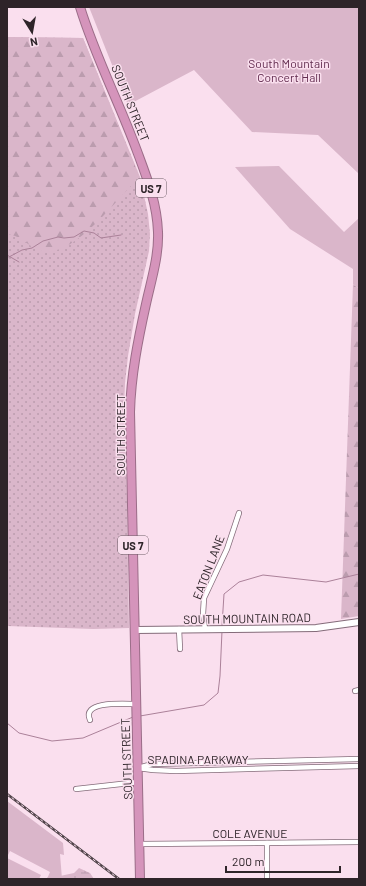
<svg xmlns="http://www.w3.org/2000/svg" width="366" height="886" font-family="Barlow,sans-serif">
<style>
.grass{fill:url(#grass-dots)}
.forest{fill:url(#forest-firs)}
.wetland{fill:url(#wetland-marsh)}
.park{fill:#dab6ca}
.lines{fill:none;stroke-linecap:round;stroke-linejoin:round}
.stream{stroke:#ab8199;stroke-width:1}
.street-casing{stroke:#846c7a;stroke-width:6}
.secondary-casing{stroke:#846c7a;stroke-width:8}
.highway-casing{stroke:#9b6d88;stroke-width:10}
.street{stroke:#fff;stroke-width:4.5}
.secondary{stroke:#fff;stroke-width:6}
.highway{stroke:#d594bb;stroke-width:8}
.rail-casing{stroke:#51444a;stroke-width:2.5}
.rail{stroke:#fadfee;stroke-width:1;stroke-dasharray:3;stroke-linecap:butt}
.labels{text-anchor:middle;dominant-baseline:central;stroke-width:3;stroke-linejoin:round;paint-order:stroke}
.shield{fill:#fadfee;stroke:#6b5c64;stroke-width:1}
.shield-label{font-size:11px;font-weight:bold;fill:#2e2429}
.park-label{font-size:12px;fill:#622c4f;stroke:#fadfee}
.street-label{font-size:12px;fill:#2e2429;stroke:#fadfee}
</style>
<defs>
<pattern id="grass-dots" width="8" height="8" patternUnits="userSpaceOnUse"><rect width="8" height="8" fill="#dab6ca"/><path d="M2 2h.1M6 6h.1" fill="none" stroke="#bb9cae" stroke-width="1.8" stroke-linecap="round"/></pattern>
<pattern id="forest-firs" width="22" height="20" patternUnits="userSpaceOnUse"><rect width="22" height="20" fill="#dab6ca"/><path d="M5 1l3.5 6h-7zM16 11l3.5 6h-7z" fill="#bb9cae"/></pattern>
<pattern id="wetland-marsh" width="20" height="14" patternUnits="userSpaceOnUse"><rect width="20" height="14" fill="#dab6ca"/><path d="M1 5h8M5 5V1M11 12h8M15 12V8" fill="none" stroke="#bb9cae"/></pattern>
</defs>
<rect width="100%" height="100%" fill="#fadfee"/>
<polygon class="grass" points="7,37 83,38 140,177 148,214 150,234 149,251 135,314 128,356 125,383 124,409 127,503 129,628 93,629 7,626"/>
<g class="forest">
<path d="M 7,37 L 83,38 L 141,181 L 131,186 C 111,206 73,257 42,251 C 29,248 23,236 7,234 Z"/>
<polygon points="353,284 359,289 359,616 341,619"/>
</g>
<polygon class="wetland" points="79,868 90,873 94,879 46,879 49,876 60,876 74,873"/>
<g class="park">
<polygon points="89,7 359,7 359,174 318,135 252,132 194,70 128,105"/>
<polygon points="279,166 344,232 359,218 359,289 353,284 353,269 290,229 235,167"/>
<polygon points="7,801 63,843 64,855 60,854 62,879 47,879 50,872 10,851 7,857"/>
<polygon points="7,858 41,875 39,879 7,879"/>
</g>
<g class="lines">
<g class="stream">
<polyline points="7,255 19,262"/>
<polyline points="9,257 22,250 32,248 43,241 58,237 64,238 74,237 84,231 94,233 101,238 121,235"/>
<polyline points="222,626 224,594 239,582 263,575 326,582 359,574"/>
<polyline points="140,716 204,705 218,693 220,676 222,631"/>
<polyline points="7,723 19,733 52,741 83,738 133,717"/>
</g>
<defs>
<g id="street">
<polyline points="179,629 180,649"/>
<polyline points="205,629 203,614 204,598 227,549 239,513"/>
<polyline points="355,691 359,690"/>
<path d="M 90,720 C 81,700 126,704 137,704"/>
<polyline points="138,768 152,764 359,759"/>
<polyline points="138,768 153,770 176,771 359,766"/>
<polyline points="76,789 139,782"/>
<polyline points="140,844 359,842"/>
<polyline points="267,879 267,843"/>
</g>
<polyline id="secondary" points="135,630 316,628 359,622"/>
<path id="highway" d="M 80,7 C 95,56 119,102 137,151 C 147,178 157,203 158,232 C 159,256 151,281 146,304 C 138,340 131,375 130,412 L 140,879"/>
</defs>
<use href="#street" class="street-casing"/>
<use href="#secondary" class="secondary-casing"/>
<use href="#highway" class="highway-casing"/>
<use href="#street" class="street"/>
<use href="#secondary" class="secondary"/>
<use href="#highway" class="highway"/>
<defs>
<polyline id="rail" points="7,794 119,879"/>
</defs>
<use href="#rail" class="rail-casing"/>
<use href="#rail" class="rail"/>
</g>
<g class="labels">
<g class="shield">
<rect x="136" y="179" width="30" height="18" rx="3"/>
<rect x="118" y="536" width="30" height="18" rx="3"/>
</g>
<g class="shield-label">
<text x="151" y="188">US 7</text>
<text x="133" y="545">US 7</text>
</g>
<g class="park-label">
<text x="289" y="63">South Mountain<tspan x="289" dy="14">Concert Hall</tspan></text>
</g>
<g class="street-label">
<text transform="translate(131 103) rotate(68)">SOUTH STREET</text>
<text transform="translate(120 435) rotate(-90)">SOUTH STREET</text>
<text transform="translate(208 567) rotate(-69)">EATON LANE</text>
<text transform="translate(247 618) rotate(-1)">SOUTH MOUNTAIN ROAD</text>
<text transform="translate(126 759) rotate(-92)">SOUTH STREET</text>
<text x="198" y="759">SPADINA PARKWAY</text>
<text x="250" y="833">COLE AVENUE</text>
</g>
</g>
<rect width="366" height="886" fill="none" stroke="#2e2429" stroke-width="16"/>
<g transform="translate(32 32) rotate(169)" stroke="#fadfee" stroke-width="3" paint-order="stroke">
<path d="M0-3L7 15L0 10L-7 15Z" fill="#2e2429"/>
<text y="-6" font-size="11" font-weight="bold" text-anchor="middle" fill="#2e2429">N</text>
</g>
<path d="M226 866v6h114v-6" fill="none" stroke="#2e2429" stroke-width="2"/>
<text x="232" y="866" font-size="12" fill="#2e2429" stroke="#fadfee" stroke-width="3" paint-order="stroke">200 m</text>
</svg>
